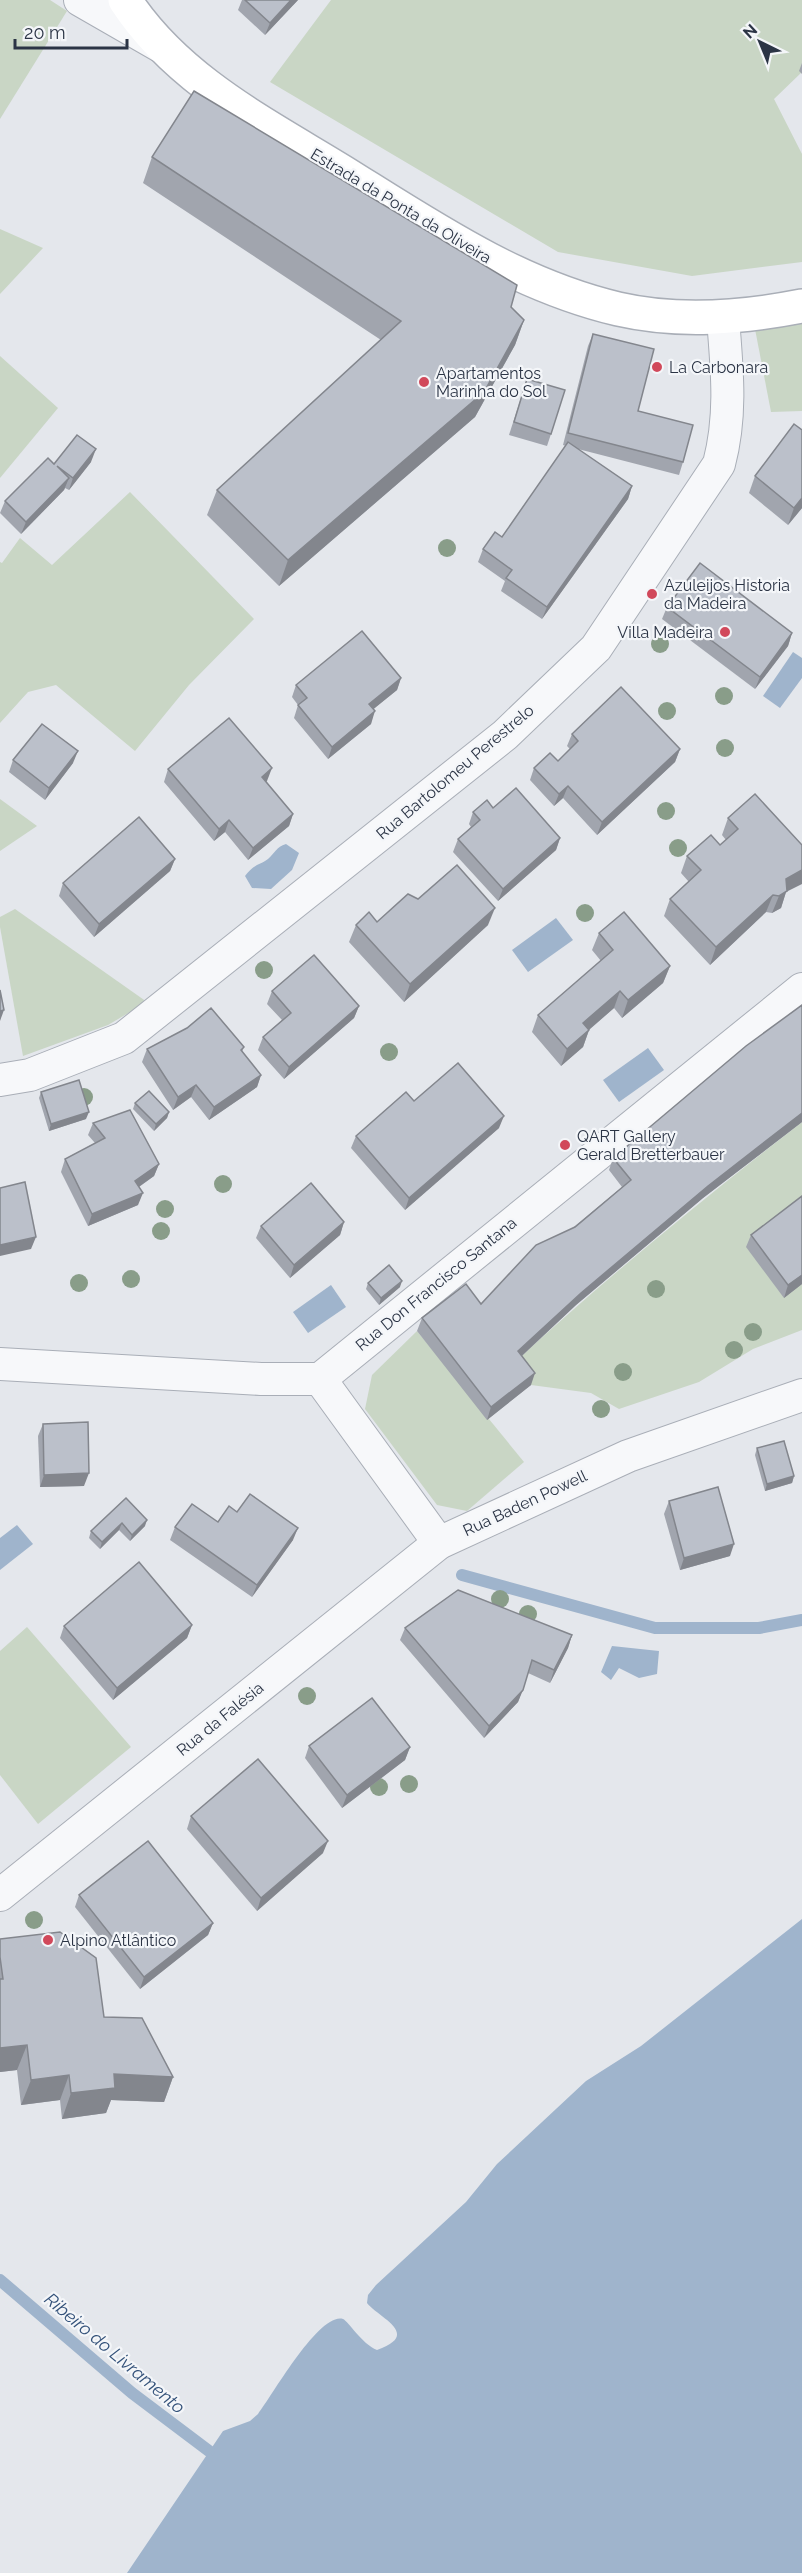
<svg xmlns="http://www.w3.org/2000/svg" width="802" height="2573" font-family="Raleway,sans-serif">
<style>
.green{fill:#c9d6c5}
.water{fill:#9fb4cc}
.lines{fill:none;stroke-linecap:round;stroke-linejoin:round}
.stream{stroke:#9fb4cc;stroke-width:12}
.street-casing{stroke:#a9aeb7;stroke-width:34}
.secondary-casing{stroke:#a9aeb7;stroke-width:36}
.street{stroke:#f7f8fa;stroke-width:32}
.secondary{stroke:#fff;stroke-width:33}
.tree{fill:#899d89}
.wall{fill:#a1a5ae}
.shaded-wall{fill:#83868d}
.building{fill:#bbc0ca;stroke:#83868d;stroke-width:1.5}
.poi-dot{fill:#d1495b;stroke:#f4f6f9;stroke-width:2}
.labels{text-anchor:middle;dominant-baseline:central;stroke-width:4.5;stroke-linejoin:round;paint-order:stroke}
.street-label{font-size:16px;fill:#2b3445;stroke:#f4f6f9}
.poi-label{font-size:16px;fill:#2b3445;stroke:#f4f6f9;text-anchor:start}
.water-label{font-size:18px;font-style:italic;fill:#34527a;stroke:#f4f6f9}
</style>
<rect width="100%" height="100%" fill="#e4e7ec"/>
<g class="green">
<polygon points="0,0 50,0 67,11 0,119"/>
<polygon points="331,0 802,0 802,72 774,99 802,154 802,262 692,276 558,252 270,82"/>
<polygon points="0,229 43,248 0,294"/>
<polygon points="802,320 802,411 771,412 755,329"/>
<polygon points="0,356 58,408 0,478"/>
<polygon points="130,492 254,619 189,685 135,751 56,685 28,692 0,723 0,562 2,563 20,538 52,565"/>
<polygon points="0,799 37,826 0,851"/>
<polygon points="15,909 147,1002 108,1025 23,1056 0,927 0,917"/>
<path d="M 802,1122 L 802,1330 L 753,1349 L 699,1382 L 619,1409 L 591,1393 L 531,1385 L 514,1363 C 606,1278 703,1199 802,1122 Z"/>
<polygon points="417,1331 524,1462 467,1511 437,1505 365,1409 372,1375"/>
<polygon points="27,1627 131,1747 38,1824 0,1775 0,1651"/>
</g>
<g class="water">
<polygon points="793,652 802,658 802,678 780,708 763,696"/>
<path d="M 286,844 L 299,853 L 292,870 L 271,889 L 252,888 L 245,876 C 254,864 258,866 268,859 C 275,853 276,847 286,844 Z"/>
<polygon points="556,918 573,940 528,972 512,950"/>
<polygon points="648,1048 664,1070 619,1102 603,1080"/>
<polygon points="331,1285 346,1307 308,1333 293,1312"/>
<polygon points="17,1525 33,1544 0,1570 0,1538"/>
<polygon points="612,1646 659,1651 657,1674 639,1678 619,1668 611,1680 601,1672"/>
<path d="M 802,1919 L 802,2573 L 127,2573 L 223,2431 L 250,2421 L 258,2414 C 272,2396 319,2312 343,2319 C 348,2321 362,2344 377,2350 C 422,2334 379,2318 367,2303 L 368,2295 L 376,2285 L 466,2202 L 497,2164 L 586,2081 L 641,2046 Z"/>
</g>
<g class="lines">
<g class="stream">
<polyline points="462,1575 655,1628 759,1628 802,1620"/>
<polyline points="0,2280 132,2393 209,2451"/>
</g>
<defs>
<g id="street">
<polyline points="80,0 160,46"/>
<path d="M 0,1080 L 30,1075 L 124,1038 L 505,735 L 596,648 L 719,464 C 732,415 727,369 723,319"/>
<polyline points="0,1364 261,1379 320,1379 802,989"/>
<polyline points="320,1379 439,1543"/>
<polyline points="0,1895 439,1543 628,1456 802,1395"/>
</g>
<path id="secondary" d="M 125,0 C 177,80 265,124 343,172 C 431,227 516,285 618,309 C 679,323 741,318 802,306"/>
</defs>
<use href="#street" class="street-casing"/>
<use href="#secondary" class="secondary-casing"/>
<use href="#street" class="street"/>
<use href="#secondary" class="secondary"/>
</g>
<g class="tree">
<circle cx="447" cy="548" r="9"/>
<circle cx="660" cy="644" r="9"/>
<circle cx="724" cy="696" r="9"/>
<circle cx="667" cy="711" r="9"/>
<circle cx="725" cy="748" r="9"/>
<circle cx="666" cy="811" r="9"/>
<circle cx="678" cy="848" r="9"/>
<circle cx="585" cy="913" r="9"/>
<circle cx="264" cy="970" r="9"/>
<circle cx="389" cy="1052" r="9"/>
<circle cx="84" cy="1097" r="9"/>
<circle cx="223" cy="1184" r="9"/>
<circle cx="165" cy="1209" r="9"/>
<circle cx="161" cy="1231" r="9"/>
<circle cx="131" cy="1279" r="9"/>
<circle cx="79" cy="1283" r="9"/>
<circle cx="656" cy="1289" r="9"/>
<circle cx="753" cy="1332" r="9"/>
<circle cx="734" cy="1350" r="9"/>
<circle cx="623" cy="1372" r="9"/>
<circle cx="601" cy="1409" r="9"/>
<circle cx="500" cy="1599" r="9"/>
<circle cx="528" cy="1614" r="9"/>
<circle cx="307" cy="1696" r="9"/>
<circle cx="409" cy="1784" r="9"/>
<circle cx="379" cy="1787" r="9"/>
<circle cx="34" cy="1920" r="9"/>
</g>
<g class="wall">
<polygon points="242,0 298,0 265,35 238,10"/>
<polygon points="802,63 802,74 799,71"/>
<polygon points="152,157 511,307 524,320 515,345 475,417 279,586 207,515 217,490 381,340 143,183"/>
<polygon points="593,334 638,411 683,462 679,475 578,449 632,486 628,499 542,619 501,591 505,581 478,562 483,549 502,537 566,446 563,445 588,346"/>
<polygon points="527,379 551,434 547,446 509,435"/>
<polygon points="802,430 802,508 788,525 749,493 755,476"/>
<polygon points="91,462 69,490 65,488 64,490 21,534 0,513 5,501 54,464"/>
<polygon points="667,607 792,633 788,646 755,689 662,619"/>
<polygon points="401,678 397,690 373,709 371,724 328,759 294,718 298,705 292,697 296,685"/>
<polygon points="572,734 680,749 675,762 597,835 563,798 554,806 530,780 534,768 558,761 570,749 567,746"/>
<polygon points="13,760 73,763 45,800 9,772"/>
<polygon points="168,769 267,781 266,782 293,814 289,826 248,860 225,832 214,841 164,782"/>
<polygon points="755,794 786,892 781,908 772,913 766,912 710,965 664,916 670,899 689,882 681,873 687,856 720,845 726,840 722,835 728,818"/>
<polygon points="493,808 560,838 556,850 498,901 453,852 458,839 471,827 469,824 473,812"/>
<polygon points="175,859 170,871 94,937 59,896 63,883"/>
<polygon points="418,899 488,925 404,1002 349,942 356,925 377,922"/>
<polygon points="599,933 670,966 663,983 622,1018 614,1008 589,1030 583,1047 561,1066 532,1032 538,1015 601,961 592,950"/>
<polygon points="272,991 359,1006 354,1018 284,1079 258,1050 263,1037 282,1020 267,1004"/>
<polygon points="802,1005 802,1122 703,1198 576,1305 522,1356 531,1385 487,1420 417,1331 422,1318 481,1304 622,1187 609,1170 613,1158"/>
<polygon points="244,1047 242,1052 261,1075 257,1087 209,1120 191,1097 173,1110 142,1062 147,1049"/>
<polygon points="41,1092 86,1119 49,1131 39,1098"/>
<polygon points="414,1101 499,1128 405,1210 351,1148 356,1136"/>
<polygon points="135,1103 169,1112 167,1118 154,1131 133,1109"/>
<polygon points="93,1123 159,1164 154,1176 139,1187 138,1205 88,1226 61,1172 65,1159 95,1143 88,1135"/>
<polygon points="802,1196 802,1284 784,1298 746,1247 751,1235"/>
<polygon points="344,1222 340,1235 290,1278 256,1238 261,1226"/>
<polygon points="368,1283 400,1287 379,1305 366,1289"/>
<polygon points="43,1424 84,1486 40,1487 38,1436"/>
<polygon points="757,1448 794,1476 792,1483 765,1491 755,1455"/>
<polygon points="126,1498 145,1526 130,1541 119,1530 100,1549 89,1538 91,1531"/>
<polygon points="669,1501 730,1556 680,1570 664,1514"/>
<polygon points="237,1512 293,1540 252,1597 170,1540 175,1527 218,1522"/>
<polygon points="192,1625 187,1638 113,1700 60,1638 64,1626"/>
<polygon points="405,1628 572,1635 568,1648 550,1683 528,1673 518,1702 484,1738 400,1640"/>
<polygon points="309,1746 410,1747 405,1760 342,1808 305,1758"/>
<polygon points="191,1816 323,1853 257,1911 187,1829"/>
<polygon points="79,1895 213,1923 208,1935 140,1989 75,1907"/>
<polygon points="0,1939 104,2017 173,2077 164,2102 111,2100 106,2113 62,2119 60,2100 21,2105 17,2070 0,2072"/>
</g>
<g class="shaded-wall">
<polygon points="291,0 298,0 265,35 270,23"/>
<polygon points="524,320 515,345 475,417 279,586 288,560"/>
<polygon points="96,449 91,462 69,490 73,478"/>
<polygon points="69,478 64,490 21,534 26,522"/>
<polygon points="632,486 628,499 542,619 547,607"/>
<polygon points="802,498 802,508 788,525 794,508"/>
<polygon points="792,633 788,646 755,689 760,677"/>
<polygon points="401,678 397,690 365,716 369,704"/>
<polygon points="375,711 371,724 328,759 332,747"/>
<polygon points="680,749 675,762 597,835 602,822"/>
<polygon points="78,751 73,763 45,800 49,788"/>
<polygon points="272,768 267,781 257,789 262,777"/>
<polygon points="568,786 563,798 554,806 559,794"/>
<polygon points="293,814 289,826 248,860 253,848"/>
<polygon points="229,820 225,832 214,841 219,829"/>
<polygon points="560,838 556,850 498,901 503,889"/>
<polygon points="175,859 170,871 94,937 99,924"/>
<polygon points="802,870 802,884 786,892 781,908 772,913 786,879"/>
<polygon points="773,895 766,912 710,965 716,947"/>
<polygon points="495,908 488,925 404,1002 410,984"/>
<polygon points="670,966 663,983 622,1018 628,1000"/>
<polygon points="620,991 614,1008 577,1040 583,1023"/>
<polygon points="359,1006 354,1018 284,1079 289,1067"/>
<polygon points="4,1010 0,1021 0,1011"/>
<polygon points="589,1030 583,1047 561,1066 567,1049"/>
<polygon points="261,1075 257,1087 209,1120 214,1107"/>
<polygon points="196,1085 191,1097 173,1110 178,1097"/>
<polygon points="89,1112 86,1119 49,1131 51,1124"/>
<polygon points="169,1112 167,1118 154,1131 156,1124"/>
<polygon points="802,1113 802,1122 703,1198 576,1305 514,1363 518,1351 581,1293 708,1186"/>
<polygon points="504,1116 499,1128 405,1210 409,1198"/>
<polygon points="159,1164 154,1176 130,1193 135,1181"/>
<polygon points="143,1193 138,1205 88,1226 92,1214"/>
<polygon points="344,1222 340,1235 290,1278 294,1265"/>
<polygon points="36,1237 31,1249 0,1256 0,1245"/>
<polygon points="802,1275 802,1284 784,1298 788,1285"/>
<polygon points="402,1281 400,1287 379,1305 381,1298"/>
<polygon points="535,1373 531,1385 487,1420 491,1407"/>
<polygon points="89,1473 84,1486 40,1487 44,1475"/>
<polygon points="794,1476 792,1483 765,1491 767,1484"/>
<polygon points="147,1520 145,1526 130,1541 132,1535"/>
<polygon points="122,1523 119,1530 100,1549 102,1542"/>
<polygon points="298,1528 293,1540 252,1597 257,1585"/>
<polygon points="734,1544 730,1556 680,1570 684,1558"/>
<polygon points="192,1625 187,1638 113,1700 117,1688"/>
<polygon points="572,1635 568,1648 550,1683 554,1670"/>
<polygon points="523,1690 518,1702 484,1738 489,1726"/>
<polygon points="410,1747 405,1760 342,1808 347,1795"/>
<polygon points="328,1841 323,1853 257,1911 261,1898"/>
<polygon points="213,1923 208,1935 140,1989 144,1977"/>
<polygon points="27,2045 17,2070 0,2072 0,2048"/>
<polygon points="114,2074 173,2077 164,2102 111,2100 106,2113 62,2119 71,2093"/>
<polygon points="69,2075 60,2100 21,2105 31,2080"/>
</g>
<g class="building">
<polygon points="245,0 291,0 270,23"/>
<polygon points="194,91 517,285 511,307 524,320 484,392 288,560 217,490 401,321 152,157"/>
<polygon points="593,334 654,349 638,411 693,425 683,462 568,433"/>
<polygon points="527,379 565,390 551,434 514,422"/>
<polygon points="794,424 802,430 802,498 794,508 755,476"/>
<polygon points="77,435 96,449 73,478 57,466 69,478 26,522 5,501 48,458 54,464"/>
<polygon points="568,442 632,486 547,607 506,578 512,570 483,549 495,532 502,537"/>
<polygon points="700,563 792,633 760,677 667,607"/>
<polygon points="362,631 401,678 369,704 375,711 332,747 298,705 307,698 296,685"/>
<polygon points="621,687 680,749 602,822 568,786 559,794 534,768 550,753 558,761 578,741 572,734"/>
<polygon points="229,718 272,768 262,777 293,814 253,848 229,820 219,829 168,769"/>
<polygon points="42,724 78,751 49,788 13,760"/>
<polygon points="516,788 560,838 503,889 458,839 480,820 473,812 487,800 493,808"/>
<polygon points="755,794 802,845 802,870 786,879 787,891 779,896 773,895 716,947 670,899 701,870 687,856 711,835 720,845 738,829 728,818"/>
<polygon points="139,817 175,859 99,924 63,883"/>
<polygon points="457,865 495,908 410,984 356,925 369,912 377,922 408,894 418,899"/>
<polygon points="624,912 670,966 628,1000 620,991 583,1023 589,1030 567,1049 538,1015 613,950 599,933"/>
<polygon points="314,955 359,1006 289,1067 263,1037 291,1013 272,991"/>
<polygon points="0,990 4,1010 0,1011"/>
<polygon points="802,1005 802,1113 708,1186 581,1293 518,1351 535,1373 491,1407 422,1318 466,1284 481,1304 536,1245 575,1227 631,1180 613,1158 746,1046"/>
<polygon points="211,1008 244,1047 241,1050 261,1075 214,1107 196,1085 178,1097 147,1049 187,1028"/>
<polygon points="458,1063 504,1116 409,1198 356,1136 406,1092 414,1101"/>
<polygon points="79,1080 89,1112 51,1124 41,1092"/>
<polygon points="149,1091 169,1112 156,1124 135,1103"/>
<polygon points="130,1110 159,1164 135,1181 143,1193 92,1214 65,1159 105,1138 93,1123"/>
<polygon points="25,1182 36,1237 0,1245 0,1188"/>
<polygon points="311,1183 344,1222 294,1265 261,1226"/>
<polygon points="802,1196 802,1275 788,1285 751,1235"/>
<polygon points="389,1265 402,1281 381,1298 368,1283"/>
<polygon points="88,1422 89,1473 44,1475 43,1424"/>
<polygon points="784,1441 794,1476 767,1484 757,1448"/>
<polygon points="718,1487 734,1544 684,1558 669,1501"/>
<polygon points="250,1494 298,1528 257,1585 175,1527 192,1504 218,1522 229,1506 237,1512"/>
<polygon points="126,1498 147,1520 132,1535 122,1523 102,1542 91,1531"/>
<polygon points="139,1562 192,1625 117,1688 64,1626"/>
<polygon points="458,1590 572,1635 554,1670 532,1660 523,1690 489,1726 405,1628"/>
<polygon points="372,1698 410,1747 347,1795 309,1746"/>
<polygon points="258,1759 328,1841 261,1898 191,1816"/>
<polygon points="148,1841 213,1923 144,1977 79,1895"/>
<polygon points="60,1932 96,1958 104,2017 142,2018 173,2077 114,2074 115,2088 71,2093 69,2075 31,2080 27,2045 0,2048 0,1979 3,1979 0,1957 0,1939"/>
</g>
<g class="poi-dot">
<circle cx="657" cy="367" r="6"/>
<circle cx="424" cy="382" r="6"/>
<circle cx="652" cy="594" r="6"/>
<circle cx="725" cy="632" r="6"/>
<circle cx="565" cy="1145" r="6"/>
<circle cx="48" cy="1940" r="6"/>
</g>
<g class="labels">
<g class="street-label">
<text transform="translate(401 206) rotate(31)">Estrada da Ponta da Oliveira</text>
<text transform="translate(455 772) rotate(-40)">Rua Bartolomeu Perestrelo</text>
<text transform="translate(436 1284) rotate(-39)">Rua Don Francisco Santana</text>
<text transform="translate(525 1503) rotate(-25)">Rua Baden Powell</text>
<text transform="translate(220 1719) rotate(-39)">Rua da Falésia</text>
</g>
<g class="poi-label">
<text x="669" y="367">La Carbonara</text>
<text x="436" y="373">Apartamentos<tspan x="436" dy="18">Marinha do Sol</tspan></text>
<text x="664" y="585">Azuleijos Historia<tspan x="664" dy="18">da Madeira</tspan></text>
<text x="713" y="632" text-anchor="end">Villa Madeira</text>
<text x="577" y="1136">QART Gallery<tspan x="577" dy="18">Gerald Bretterbauer</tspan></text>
<text x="60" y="1940">Alpino Atlântico</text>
</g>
<g class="water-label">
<text transform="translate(115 2353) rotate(40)">Ribeiro do Livramento</text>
</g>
</g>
<g transform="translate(760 42) rotate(317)" stroke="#f4f6f9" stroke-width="4.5" paint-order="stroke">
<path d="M0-4.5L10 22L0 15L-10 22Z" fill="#2b3445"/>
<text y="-9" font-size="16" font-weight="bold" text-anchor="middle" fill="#2b3445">N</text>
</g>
<path d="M15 39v9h112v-9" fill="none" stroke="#2b3445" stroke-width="3"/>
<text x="24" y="39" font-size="18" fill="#2b3445" stroke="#f4f6f9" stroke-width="4.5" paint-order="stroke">20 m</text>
</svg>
